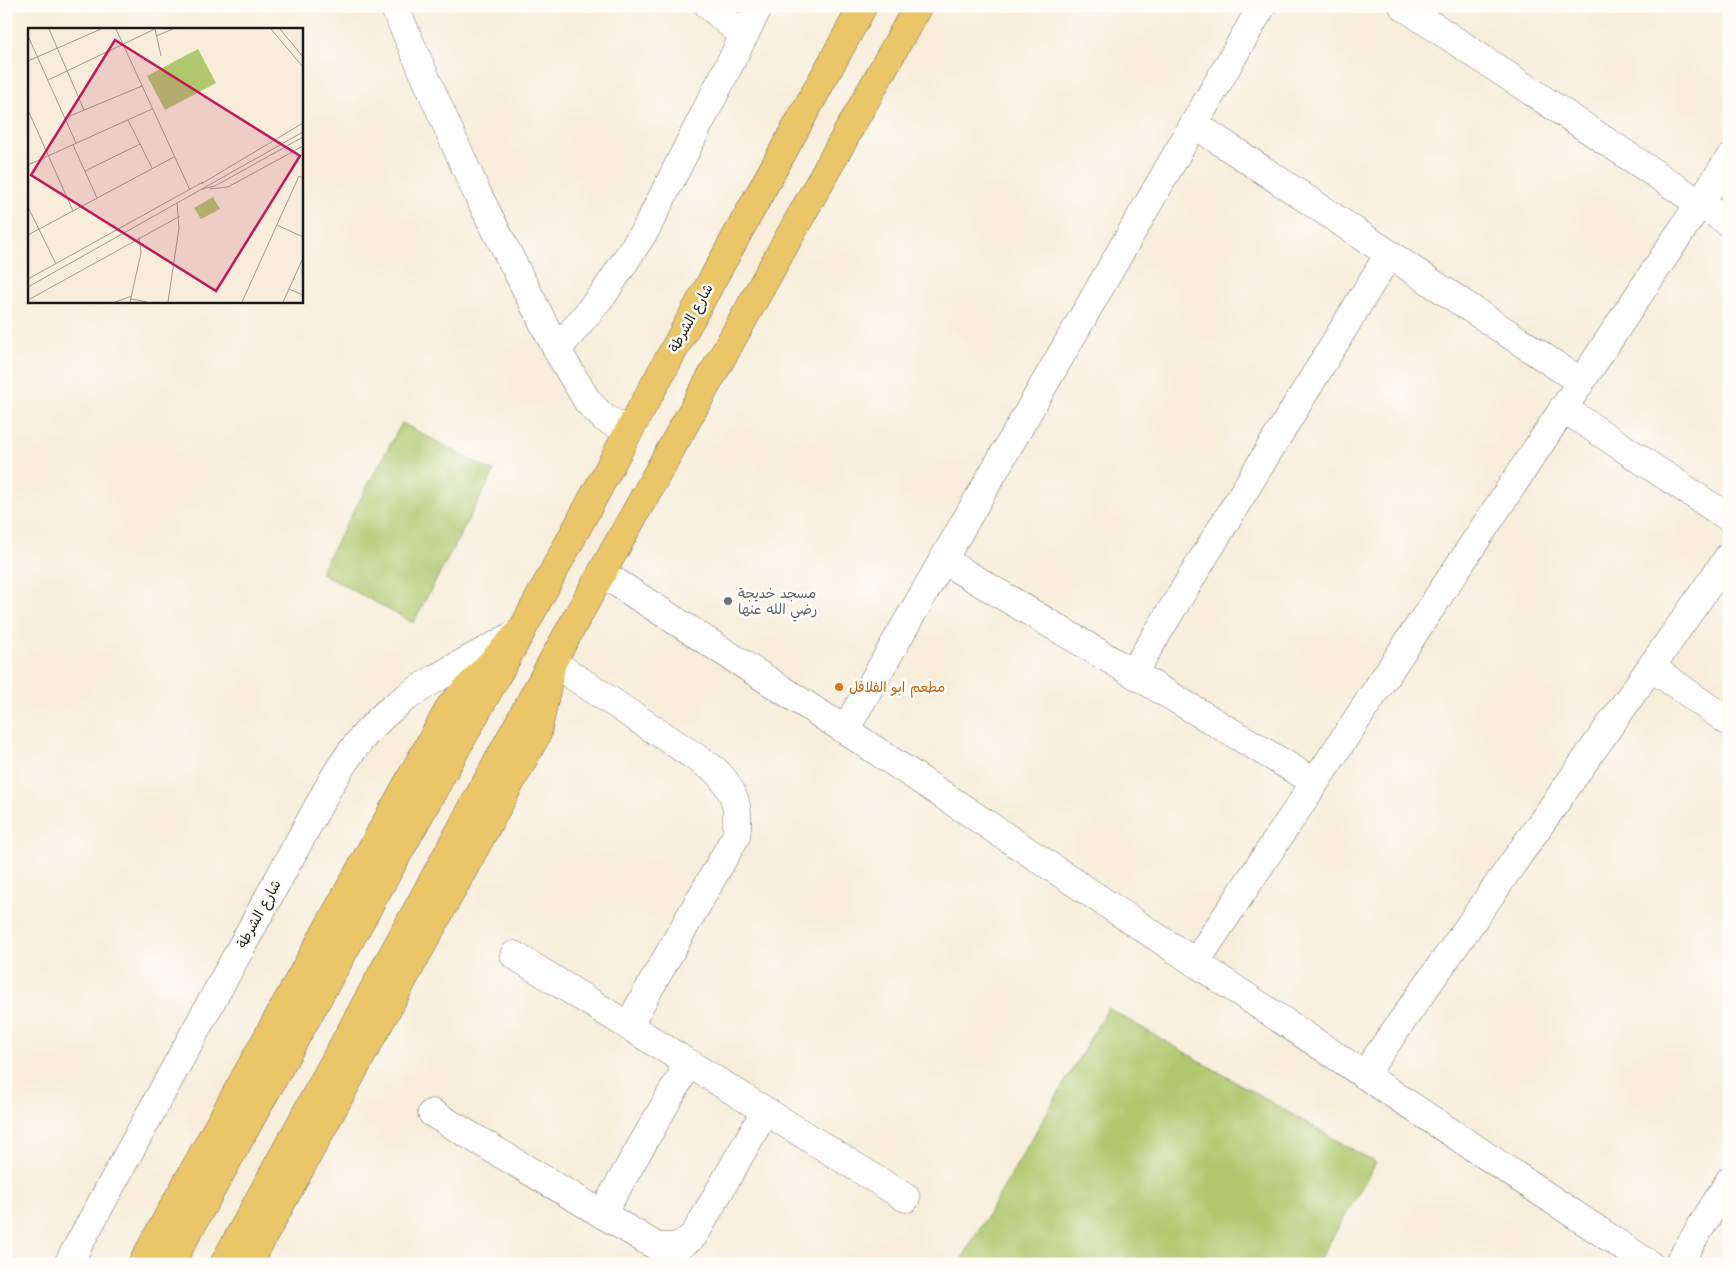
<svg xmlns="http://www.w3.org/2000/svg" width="1735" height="1270" font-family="'Comic Neue','Playpen Sans Arabic',sans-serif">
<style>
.green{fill:#afc76d;stroke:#667244}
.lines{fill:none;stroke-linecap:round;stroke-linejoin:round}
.minor-casing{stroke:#69655e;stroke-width:29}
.major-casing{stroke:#69655e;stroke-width:29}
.highway-casing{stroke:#69655e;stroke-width:29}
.minor{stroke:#fff;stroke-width:28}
.major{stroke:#ebc669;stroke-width:28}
.highway{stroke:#ebc669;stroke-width:28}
.worship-dot{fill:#6b7280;stroke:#fdfcf7;stroke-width:2}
.food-dot{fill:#e8710a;stroke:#fdfcf7;stroke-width:2}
.labels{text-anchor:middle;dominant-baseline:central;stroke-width:5;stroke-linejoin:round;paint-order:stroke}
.street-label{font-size:14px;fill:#1c1c1c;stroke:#fdfcf7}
.worship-label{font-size:14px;fill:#5b616d;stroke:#fdfcf7;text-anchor:start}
.food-label{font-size:14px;fill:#c56008;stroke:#fdfcf7;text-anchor:start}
.inset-road{fill:none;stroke:#9f998e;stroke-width:1}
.view{fill:#c2185b;fill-opacity:0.15;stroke:#c2185b;stroke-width:2.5}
.inset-edge{fill:none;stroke:#1c1c1c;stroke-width:2.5}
</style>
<rect width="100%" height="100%" fill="#fdfcf7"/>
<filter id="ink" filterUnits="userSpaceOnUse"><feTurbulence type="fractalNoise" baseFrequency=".02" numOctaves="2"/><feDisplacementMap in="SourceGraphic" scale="10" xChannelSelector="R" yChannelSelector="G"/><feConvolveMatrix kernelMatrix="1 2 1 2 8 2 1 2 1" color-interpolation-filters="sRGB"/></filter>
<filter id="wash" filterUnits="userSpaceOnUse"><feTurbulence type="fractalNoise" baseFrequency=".0096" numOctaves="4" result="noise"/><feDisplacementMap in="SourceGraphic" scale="20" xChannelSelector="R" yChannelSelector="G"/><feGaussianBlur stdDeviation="1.12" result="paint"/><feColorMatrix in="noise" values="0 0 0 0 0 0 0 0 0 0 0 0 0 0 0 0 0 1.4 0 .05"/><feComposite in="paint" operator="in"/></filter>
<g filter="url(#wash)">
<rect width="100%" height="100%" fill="#f7edda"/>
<g class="green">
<polygon points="402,423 494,472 413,623 320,572"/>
<polygon points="1108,1008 1376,1163 1317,1264 959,1264"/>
</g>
</g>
<g filter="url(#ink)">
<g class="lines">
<defs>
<g id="minor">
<polyline points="394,6 475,189 557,350 588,402 604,418 629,431"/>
<polyline points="709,6 744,36"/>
<polyline points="1403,6 1729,223"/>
<polyline points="1194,124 1581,382"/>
<polyline points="557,350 605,292 646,229 759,6"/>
<polyline points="1563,408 1729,518"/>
<polyline points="943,560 1315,782"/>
<polyline points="603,574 845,730 1649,1264"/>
<path d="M 552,662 L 715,770 C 735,790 740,808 736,836 L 628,1026"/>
<polyline points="1651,667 1729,722"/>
<polyline points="1133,673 1389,254"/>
<polyline points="845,730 1262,6"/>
<polyline points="514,955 906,1198"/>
<polyline points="1195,963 1729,159"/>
<polyline points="1364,1075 1729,556"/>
<path d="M 432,1113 L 656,1246 C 673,1249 683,1246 695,1234 L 765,1111"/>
<polyline points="602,1214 689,1063"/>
<path d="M 68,1264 L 332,781 C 349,752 369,726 396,705 C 431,678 474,658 512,636"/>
<polyline points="1678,1264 1729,1181"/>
</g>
<g id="major">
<polyline points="170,1264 522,630 629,431 863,6"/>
<polyline points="224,1264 552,662 918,6"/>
</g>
<g id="highway">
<polyline points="142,1264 450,707 522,630"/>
<polyline points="248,1264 537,734 552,662"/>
</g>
</defs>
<use href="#minor" class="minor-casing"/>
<use href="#major" class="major-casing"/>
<use href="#highway" class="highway-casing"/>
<use href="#minor" class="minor"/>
<use href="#major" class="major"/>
<use href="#highway" class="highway"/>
</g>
</g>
<circle class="worship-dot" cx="728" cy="601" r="5"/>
<circle class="food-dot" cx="839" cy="687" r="5"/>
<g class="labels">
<g class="street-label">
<text transform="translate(691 318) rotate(-61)">شارع الشرطة</text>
<text transform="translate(259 914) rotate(-61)">شارع الشرطة</text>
</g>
<g class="worship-label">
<text x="738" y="593">مسجد خديجة<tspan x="738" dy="16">رضي الله عنها</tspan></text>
</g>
<g class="food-label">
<text x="849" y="687">مطعم ابو الفلافل</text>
</g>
</g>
<g transform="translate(28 28)">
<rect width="275" height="275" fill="#f7edda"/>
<path d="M 170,21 L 188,55 L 137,82 L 119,48 ZM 185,169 L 192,181 L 173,191 L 166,180 Z" fill="#afc76d"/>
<path class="inset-road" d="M 21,1 L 56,82M 88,1 L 162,162M 127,1 L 133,28M 243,1 L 275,39M 252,1 L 275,29M 0,8 L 48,115M 128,8 L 145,1M 0,33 L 73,1M 20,52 L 127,1M 0,82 L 45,183M 37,90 L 114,58M 100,92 L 124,140M 45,117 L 69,170M 0,137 L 124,81M 57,143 L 112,116M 173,156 L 275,95M 174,161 L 187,158 L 275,109M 182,161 L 200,159 L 275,118M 0,179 L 28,236M 249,197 L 275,209M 0,207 L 146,129M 0,251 L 175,154M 0,259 L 275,104M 261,261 L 275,267M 103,271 L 119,274M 0,272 L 152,188M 87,274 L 104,268M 102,274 L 113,225 L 111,209M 140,274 L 151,200 L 149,175M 214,274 L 271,148 L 275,150M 255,274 L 275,230"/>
<path class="view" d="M 87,12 L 272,128 L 188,263 L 3,147 Z"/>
<rect width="275" height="275" class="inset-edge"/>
</g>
<rect width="1735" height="1270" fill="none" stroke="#fdfcf7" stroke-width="25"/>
</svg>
